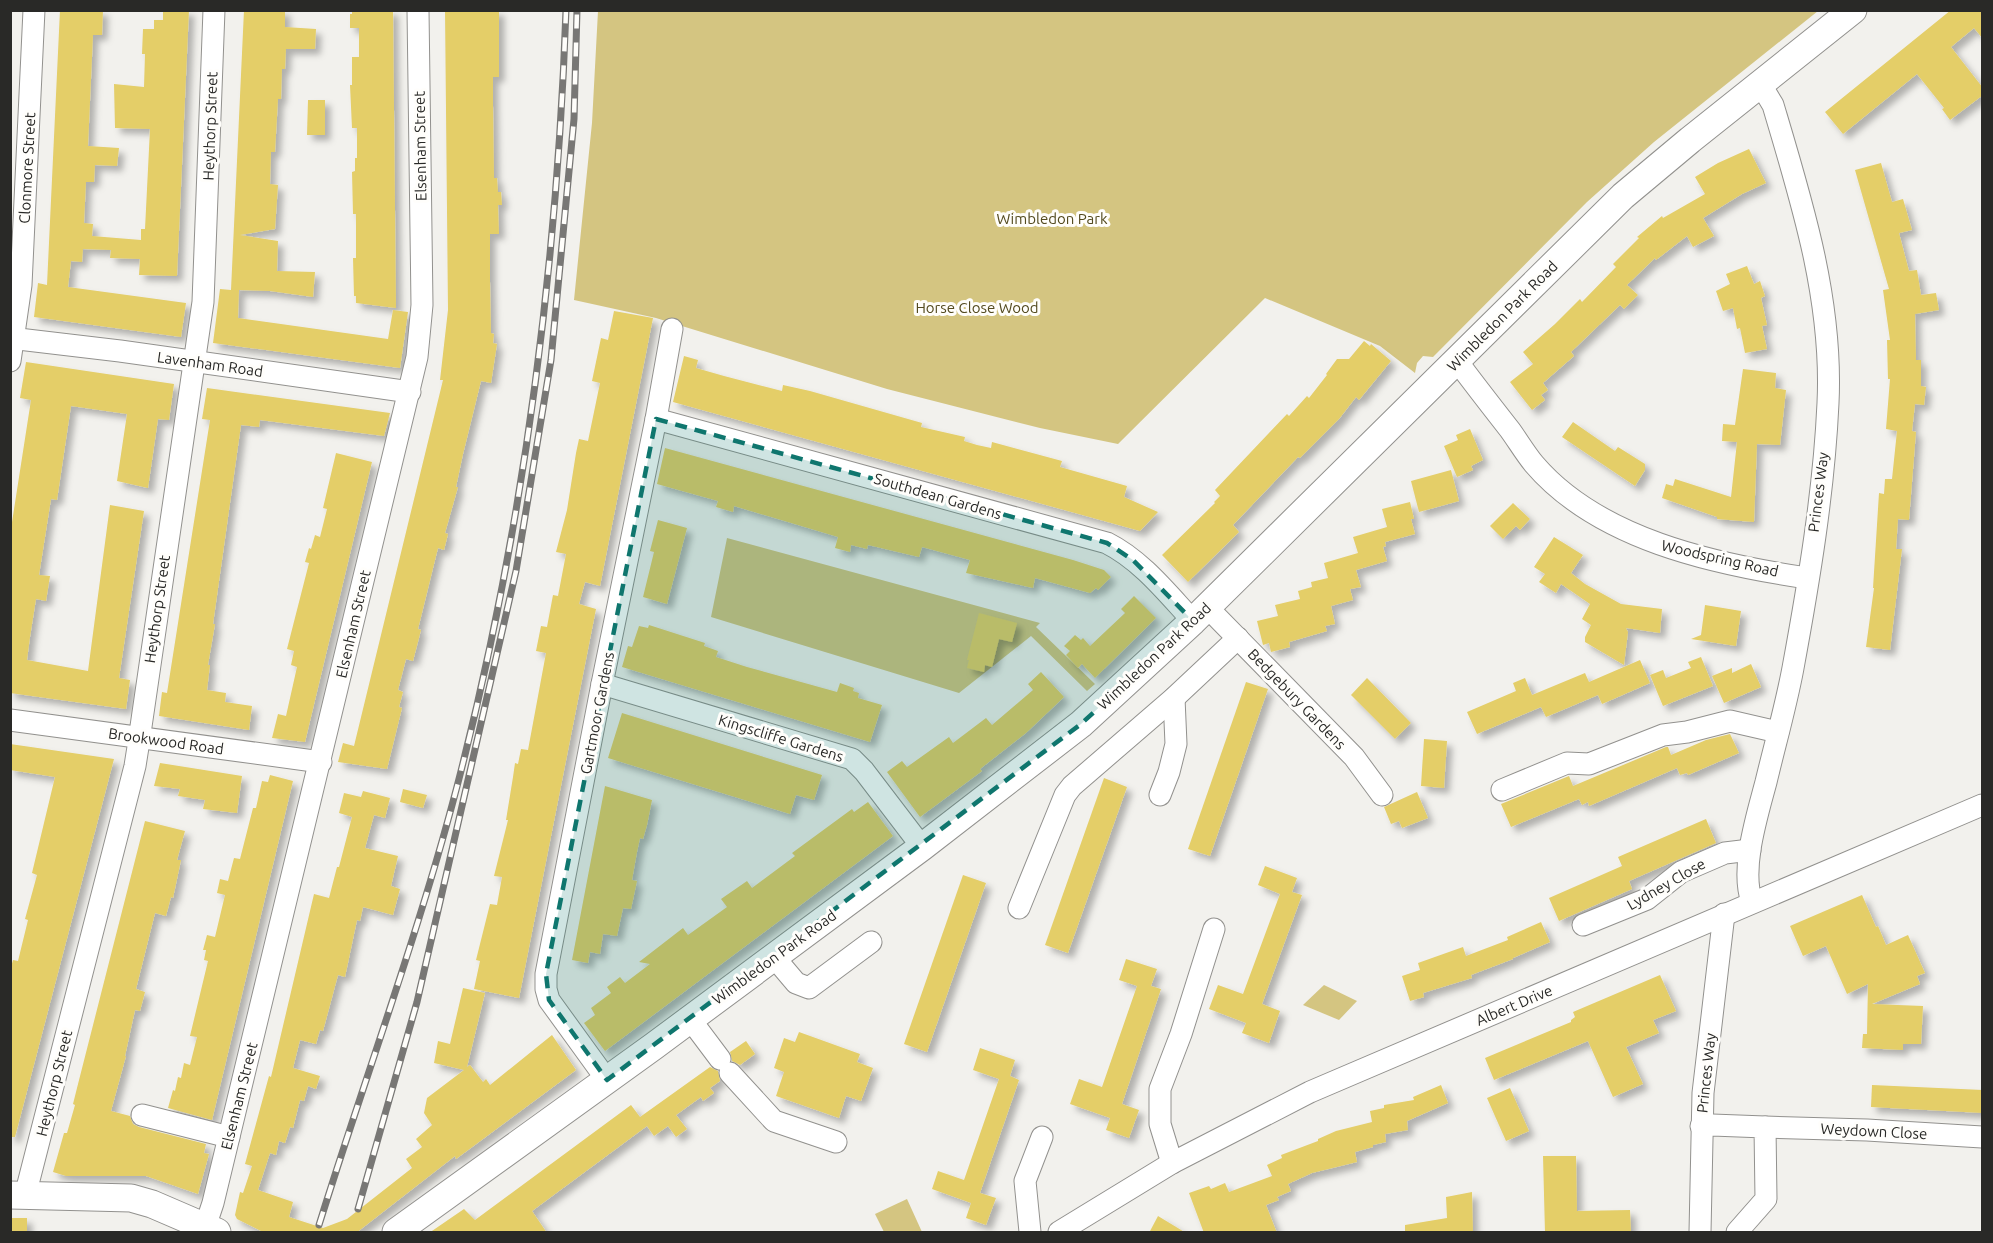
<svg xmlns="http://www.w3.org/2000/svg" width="1993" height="1243" font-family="Ubuntu,sans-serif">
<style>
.green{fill:#d4c581}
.building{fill:#e4ce68;filter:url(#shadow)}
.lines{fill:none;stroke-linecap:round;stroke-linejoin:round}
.minor-casing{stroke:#92918e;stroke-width:23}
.tertiary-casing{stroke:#92918e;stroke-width:29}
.minor{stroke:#fff;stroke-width:21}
.tertiary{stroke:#fff;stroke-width:27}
.rail-casing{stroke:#787775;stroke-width:7}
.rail{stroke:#fffefb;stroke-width:4.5;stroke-dasharray:14;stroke-linecap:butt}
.marked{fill:#0f766e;fill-opacity:0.2;stroke:#0f766e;stroke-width:4.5;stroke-dasharray:12 8;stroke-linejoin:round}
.labels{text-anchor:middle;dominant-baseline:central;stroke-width:6;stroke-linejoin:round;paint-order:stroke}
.street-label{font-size:15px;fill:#292927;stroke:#fffefb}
.park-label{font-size:15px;fill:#534a1f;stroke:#fffefb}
</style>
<defs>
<filter id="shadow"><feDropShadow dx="5.5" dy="5.5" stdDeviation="3" flood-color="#0004"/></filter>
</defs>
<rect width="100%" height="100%" fill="#f2f1ed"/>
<g class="green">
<polygon points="598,11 1818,11 1654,142 1587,202 1433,357 1423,356 1417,363 1415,373 1380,346 1265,298 1118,444 1040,428 887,389 656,318 574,300 592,123"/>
<polygon points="727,538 1040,623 1036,627 1095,684 1087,691 1031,636 959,693 711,617"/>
<polygon points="1324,985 1357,1001 1339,1020 1303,1005"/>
<polygon points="907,1199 922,1232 884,1232 875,1214"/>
</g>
<g class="building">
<polygon points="60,10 103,10 102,35 93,35 88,146 119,148 117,166 95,165 94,182 86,182 84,223 93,224 92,236 141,240 141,229 145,229 150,129 115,128 114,84 144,87 145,54 142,54 143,29 154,29 154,20 163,20 163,10 189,10 177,276 139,275 140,259 110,258 111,250 83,249 82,262 71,261 68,287 186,303 181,337 34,317 38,283 47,285"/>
<polygon points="244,10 285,10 285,27 316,29 315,49 286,49 285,69 282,69 281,99 278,99 275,152 271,152 270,184 278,185 275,229 240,235 278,241 277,271 315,272 313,297 270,291 239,290 238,318 388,339 393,310 408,312 400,368 213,343 220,289 231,290"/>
<polygon points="352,10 393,10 396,308 356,303 356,296 354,296 353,258 356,258 356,214 353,214 352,172 355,171 355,158 357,158 357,128 352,128 350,85 352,85 352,57 359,57 359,28 350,28 350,14 352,14"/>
<polygon points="445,10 499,10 499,77 493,77 493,106 494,178 497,178 498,192 501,192 502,205 498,205 499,234 490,234 490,282 491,333 494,334 493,343 497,344 491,383 481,381 463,454 456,487 458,487 445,533 448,534 444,550 438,548 418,629 421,630 413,661 406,659 398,690 403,692 399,707 402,708 387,769 338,762 343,743 354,746 443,380 440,380 448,310"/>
<polygon points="1951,10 1983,10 1983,39 1974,28 1951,47 1983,88 1983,95 1950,120 1942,109 1944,108 1917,74 1843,134 1825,112"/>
<polygon points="308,100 325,100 325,135 307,135"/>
<polygon points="1749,149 1766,183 1742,194 1703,218 1714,236 1693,247 1687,236 1656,260 1655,258 1627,285 1638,295 1624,309 1620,305 1571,352 1574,356 1543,383 1548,390 1541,395 1545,400 1532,410 1510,382 1533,364 1523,352 1555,324 1580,299 1582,302 1616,267 1613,264 1639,238 1637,237 1662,216 1663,218 1705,194 1695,177 1718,163"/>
<polygon points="1881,163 1892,202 1903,199 1912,230 1899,233 1909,271 1917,270 1921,295 1936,293 1939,310 1915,314 1916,360 1921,360 1921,386 1926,387 1924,405 1915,404 1912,431 1916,432 1909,520 1898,519 1896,549 1902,549 1890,650 1866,647 1874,588 1873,588 1879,493 1884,494 1885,479 1892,479 1897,431 1886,429 1890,379 1888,379 1887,340 1890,340 1883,290 1889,289 1855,170"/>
<polygon points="1747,266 1754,284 1760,281 1765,296 1761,298 1767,325 1762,326 1767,349 1745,353 1740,328 1737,329 1733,308 1723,311 1716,291 1730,284 1726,274"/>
<polygon points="614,311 653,318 600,586 585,582 579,604 596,609 519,998 474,989 480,961 476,960 490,904 497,905 502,877 494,876 508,820 506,820 513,777 515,763 518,764 521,749 528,750 546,653 536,651 541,626 547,627 553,595 558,596 566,554 556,552 567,510 576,453 579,439 588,441 600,383 592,381 601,338 608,340"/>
<polygon points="1364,341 1370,346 1371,344 1391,361 1359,400 1356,397 1339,419 1300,458 1298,457 1233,525 1239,532 1188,582 1162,555 1215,503 1214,502 1220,496 1215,490 1287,414 1289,416 1307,396 1309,398 1327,375 1326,374 1337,359 1349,359"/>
<polygon points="684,356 698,360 696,368 724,376 782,391 783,385 810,391 922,423 921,427 965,437 964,441 977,445 991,448 992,442 1062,461 1060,467 1127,486 1124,497 1158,512 1140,531 673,402"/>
<polygon points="26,362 174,384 169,420 158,419 148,488 117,481 127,414 71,406 57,500 51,499 39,575 50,576 46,601 36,599 30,637 27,660 88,671 110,505 144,511 119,678 130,680 126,709 10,693 10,535 31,400 20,398"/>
<polygon points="1743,369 1776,373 1775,388 1786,390 1780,445 1757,444 1754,522 1717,519 1717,517 1662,498 1666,484 1673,486 1675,479 1731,497 1737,442 1722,441 1723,424 1735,425"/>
<polygon points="207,388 390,413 384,436 260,420 259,427 241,425 213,624 215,624 208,665 210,665 207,690 226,693 225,702 252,706 249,730 159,716 162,692 167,693 210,420 202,419"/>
<polygon points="1573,422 1615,451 1618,447 1645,464 1645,470 1635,486 1562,437"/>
<polygon points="1470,429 1483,460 1471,466 1473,470 1457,477 1444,446 1458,440 1456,435"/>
<polygon points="665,448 1073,560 1104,570 1111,577 1098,590 1096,588 1090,593 1035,578 1033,588 966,573 970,560 922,547 919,557 868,545 867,549 851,545 850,552 835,548 838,537 734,506 733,512 716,507 718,501 657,484"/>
<polygon points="336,453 372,462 305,742 272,738 278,714 286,716 297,667 291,665 294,651 287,649 309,563 305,562 309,548 311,549 315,535 320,537 327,509 323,508"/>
<polygon points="1451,470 1459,501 1419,512 1411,481"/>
<polygon points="1410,502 1414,519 1411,519 1415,534 1385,542 1386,546 1383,547 1387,561 1356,570 1361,587 1350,589 1353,600 1331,606 1335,624 1325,626 1327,631 1289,642 1290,647 1271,652 1269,643 1263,645 1257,621 1278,616 1275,605 1300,599 1298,591 1312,587 1311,582 1328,578 1324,563 1358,553 1353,537 1387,527 1382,509"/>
<polygon points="1513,503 1530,519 1520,530 1516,526 1503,539 1490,526"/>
<polygon points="658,520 687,528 667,604 643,597 654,552 650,551"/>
<polygon points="1554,537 1583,555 1571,573 1585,584 1621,604 1662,609 1660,633 1626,628 1628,632 1624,665 1585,642 1585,637 1591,625 1582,619 1590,604 1561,584 1556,593 1539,582 1545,574 1534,567"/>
<polygon points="1134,596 1156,618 1095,678 1082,664 1078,668 1066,655 1070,651 1064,646 1075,635 1081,640 1083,638 1090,646 1125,613 1121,609"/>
<polygon points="1705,605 1741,611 1736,646 1691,639 1701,635"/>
<polygon points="979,613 1017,623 1012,642 999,639 992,667 985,665 984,672 967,668 969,660 967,660"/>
<polygon points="649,625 705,643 704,646 718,651 716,657 747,667 837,692 840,683 854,688 853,691 859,693 858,698 882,705 870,742 622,667 628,646 632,647 639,626 648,628"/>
<polygon points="1701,657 1713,686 1663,706 1650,675 1663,670 1666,678 1691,668 1688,662"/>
<polygon points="1640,660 1650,683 1602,704 1598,695 1546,717 1541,707 1477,734 1467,712 1516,691 1513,683 1525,678 1532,695 1585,673 1589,682"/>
<polygon points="1751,664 1761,687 1724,703 1712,676 1732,668 1732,673"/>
<polygon points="1041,672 1064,697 1026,733 980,769 982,771 920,817 887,772 902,761 907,767 949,737 953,743 986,718 992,725 1033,690 1028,684"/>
<polygon points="1367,678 1411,723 1395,739 1351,695"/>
<polygon points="1246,682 1268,689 1210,856 1188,849"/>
<polygon points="622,713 822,775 814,800 796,795 790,814 608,758"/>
<polygon points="1730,734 1739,753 1688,775 1687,773 1680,775 1677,768 1589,806 1588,802 1582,805 1579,799 1511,827 1501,804 1569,776 1573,786 1666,747 1668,747 1671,755 1706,740"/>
<polygon points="1424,739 1447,741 1444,788 1421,786"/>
<polygon points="10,744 114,759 15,1137 10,1137 10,970 13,960 18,961 28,920 25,919 37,875 32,873 55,777 10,770"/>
<polygon points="160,763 242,776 237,813 203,809 205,800 178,796 180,789 154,786"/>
<polygon points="270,775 293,781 212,1120 168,1108 173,1090 175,1091 178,1077 181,1078 184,1063 190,1065 197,1037 190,1036 208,961 204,960 206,950 203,950 207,935 215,937 225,895 217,893 220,879 228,881 234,858 240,859 253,808 256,808 262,781 268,782"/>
<polygon points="1104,778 1127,787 1068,953 1045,945"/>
<polygon points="605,786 652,800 647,825 643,839 640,838 637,852 632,880 637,881 631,909 623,908 617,936 603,934 600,954 590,952 588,963 572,960"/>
<polygon points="403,789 427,795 423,808 400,802"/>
<polygon points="363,791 390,798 385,818 374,815 365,848 398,856 391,886 400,889 393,915 363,907 360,921 357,920 345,977 338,975 323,1031 320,1030 316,1044 300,1040 293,1068 320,1076 316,1089 308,1086 304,1101 300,1100 293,1128 290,1127 285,1143 279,1141 276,1155 270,1153 258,1190 293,1202 289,1217 323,1228 347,1219 412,1168 406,1159 422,1147 416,1139 432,1125 424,1113 427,1098 464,1070 434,1063 438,1041 450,1044 463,988 485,993 467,1067 470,1065 483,1082 486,1079 490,1085 552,1035 576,1070 456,1159 455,1156 356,1233 265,1233 237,1219 235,1215 240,1192 243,1193 252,1166 245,1164 269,1076 271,1077 314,894 329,898 337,867 339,867 352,817 339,813 344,793 361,797"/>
<polygon points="1417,792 1428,818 1402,828 1399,821 1391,824 1384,807"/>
<polygon points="868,802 893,836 605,1051 584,1023 595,1015 591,1008 611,993 607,987 620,977 625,983 650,964 639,962 683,928 688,935 727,907 721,899 747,881 752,888 795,856 792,853 852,809 854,812"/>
<polygon points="1706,819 1716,843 1629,881 1632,889 1559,921 1549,898 1622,866 1618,857"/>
<polygon points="145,821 185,831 177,860 181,860 173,898 171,897 166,916 155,913 136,989 145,992 140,1011 135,1010 125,1056 126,1056 111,1111 130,1116 133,1124 139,1127 206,1144 204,1153 209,1154 198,1194 146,1176 66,1176 53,1172 64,1133 67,1133 75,1105 73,1104 77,1088"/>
<polygon points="1265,866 1297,878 1292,892 1302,895 1262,1004 1280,1011 1269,1043 1242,1033 1246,1023 1209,1009 1218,985 1243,994 1280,894 1258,885"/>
<polygon points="963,875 986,883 927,1052 904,1044"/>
<polygon points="1862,895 1876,927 1878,926 1886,945 1908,935 1925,973 1917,976 1920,984 1872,1004 1923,1006 1921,1044 1903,1044 1903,1050 1862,1048 1863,1034 1867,1034 1868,984 1847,994 1826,946 1803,956 1790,926"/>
<polygon points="1541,922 1550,942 1513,958 1513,959 1471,975 1472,978 1423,993 1424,997 1410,1001 1402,976 1420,970 1418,963 1463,947 1466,956 1508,940 1507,937"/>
<polygon points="1126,959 1157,969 1151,986 1161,989 1122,1104 1139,1110 1129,1138 1106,1130 1110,1118 1070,1104 1079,1079 1102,1087 1137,986 1119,980"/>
<polygon points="1660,975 1676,1011 1653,1020 1659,1033 1626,1047 1643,1084 1613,1097 1588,1041 1494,1080 1485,1058 1571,1022 1571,1020 1575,1017 1573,1012"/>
<polygon points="799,1032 860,1054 857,1062 873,1068 861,1101 846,1096 839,1118 776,1096 784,1072 774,1068 784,1038 795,1042"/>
<polygon points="746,1041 755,1054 740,1065 732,1061 730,1052"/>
<polygon points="980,1048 1015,1060 1010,1076 1019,1080 980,1193 996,1198 986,1225 966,1218 971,1203 932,1189 938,1171 964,1180 999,1079 973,1070"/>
<polygon points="710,1067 718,1071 720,1081 710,1088 714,1093 703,1101 701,1097 676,1115 687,1129 676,1137 668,1126 654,1136 647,1126 532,1211 547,1233 429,1233 464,1209 475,1220 631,1105 640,1117"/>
<polygon points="1441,1085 1448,1103 1407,1121 1408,1130 1385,1134 1386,1142 1373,1145 1373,1147 1355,1152 1357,1162 1312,1173 1288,1184 1291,1191 1277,1197 1279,1200 1266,1205 1277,1233 1204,1233 1189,1193 1209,1186 1211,1189 1225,1183 1229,1192 1272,1176 1267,1165 1282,1158 1281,1155 1318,1141 1318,1139 1336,1131 1372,1122 1370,1111 1384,1108 1384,1105 1414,1100 1413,1097"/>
<polygon points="1872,1085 1983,1090 1983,1113 1871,1107"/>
<polygon points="1510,1088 1529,1131 1506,1141 1487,1098"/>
<polygon points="1543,1156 1576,1156 1577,1211 1630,1210 1631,1233 1545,1233"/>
<polygon points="1472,1192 1473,1233 1405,1233 1405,1225 1447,1218 1446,1197"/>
<polygon points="1158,1216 1186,1233 1149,1233"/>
<rect x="10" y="1218" width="17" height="15"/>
</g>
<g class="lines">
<defs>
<g id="minor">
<polyline points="10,338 120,351 410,392"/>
<polyline points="10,361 21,285 34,10"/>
<path d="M 1457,361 C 1474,384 1492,407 1510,430 C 1518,441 1525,453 1534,464 C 1598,539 1713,564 1807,578"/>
<path d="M 656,419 L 1107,543 C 1141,560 1167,593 1193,621"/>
<polyline points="1207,607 1354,757 1382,795"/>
<polyline points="602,684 852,759 864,771 922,847"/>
<polyline points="10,720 321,762"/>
<polyline points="1502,790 1567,763 1589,764 1663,735 1687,732 1730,721 1778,732"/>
<polyline points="1160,795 1169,772 1176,744 1174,698"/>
<path d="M 1752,902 C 1740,869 1757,816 1766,782 C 1775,744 1786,706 1793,668 C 1809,581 1824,491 1828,403 C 1833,301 1802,202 1773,105 L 1761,85"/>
<polyline points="1019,908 1065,795 1072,786 1174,698 1238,638"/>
<polyline points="1583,925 1647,899 1681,872 1725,853 1750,850"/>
<polyline points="774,957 796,983 809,988 871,942"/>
<polyline points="690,1019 720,1059"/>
<polyline points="730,1073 774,1121 836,1142"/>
<polyline points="607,1080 549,1000 546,989 546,974 602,684 656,419 672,329"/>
<polyline points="142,1115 229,1137"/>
<polyline points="1701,1126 1712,1125 1765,1127 1766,1199 1737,1232"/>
<polyline points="1765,1127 1867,1130 1982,1137"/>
<polyline points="1172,1163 1160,1124 1160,1089 1181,1034 1214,929"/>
<polyline points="27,1196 28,1184 135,766 138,747 203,302 214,10"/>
<polyline points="205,1227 213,1203 417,357 422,305 418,10"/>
<polyline points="1030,1232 1025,1181 1042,1137"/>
<polyline points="1059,1232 1172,1163 1310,1092 1982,805"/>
<polyline points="1700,1232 1703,1093 1724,914"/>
</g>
<g id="tertiary">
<polyline points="10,1195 131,1198 152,1204 217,1232"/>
<polyline points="396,1232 654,1046 922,847 1081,724 1193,621 1623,196 1690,140 1853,10"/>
</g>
</defs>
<use href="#minor" class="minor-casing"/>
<use href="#tertiary" class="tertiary-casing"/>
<use href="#minor" class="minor"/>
<use href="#tertiary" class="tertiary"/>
<defs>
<g id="rail">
<polyline points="358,1209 417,1002 516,571 551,360 574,119 577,10"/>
<path d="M 319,1225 C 366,1074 422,925 461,771 C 524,523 557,266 566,10"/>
</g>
</defs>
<use href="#rail" class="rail-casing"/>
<use href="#rail" class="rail"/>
</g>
<path class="marked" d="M 656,419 L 1107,543 L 1133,560 L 1193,621 L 1081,724 L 607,1080 L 549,1000 L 546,974 Z"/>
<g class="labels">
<g class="street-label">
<text transform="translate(210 126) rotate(-88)">Heythorp Street</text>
<text transform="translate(420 146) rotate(-91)">Elsenham Street</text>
<text transform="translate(27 168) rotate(-87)">Clonmore Street</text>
<text transform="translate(1502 316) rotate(-45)">Wimbledon Park Road</text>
<text transform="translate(210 364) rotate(8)">Lavenham Road</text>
<text transform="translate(1818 492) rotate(-83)">Princes Way</text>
<text transform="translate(938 496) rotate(16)">Southdean Gardens</text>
<text transform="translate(1720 558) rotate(13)">Woodspring Road</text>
<text transform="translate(157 609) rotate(-82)">Heythorp Street</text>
<text transform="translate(353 624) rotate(-77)">Elsenham Street</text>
<text transform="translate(1154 656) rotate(-43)">Wimbledon Park Road</text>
<text transform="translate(1297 699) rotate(46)">Bedgebury Gardens</text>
<text transform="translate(597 713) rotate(-79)">Gartmoor Gardens</text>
<text transform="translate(781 738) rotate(17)">Kingscliffe Gardens</text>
<text transform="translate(166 741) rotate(8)">Brookwood Road</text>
<text transform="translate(1666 884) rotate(-30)">Lydney Close</text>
<text transform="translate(774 957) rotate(-36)">Wimbledon Park Road</text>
<text transform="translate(1514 1005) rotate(-23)">Albert Drive</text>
<text transform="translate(1706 1073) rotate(-84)">Princes Way</text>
<text transform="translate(54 1083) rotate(-76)">Heythorp Street</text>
<text transform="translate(239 1096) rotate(-76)">Elsenham Street</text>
<text transform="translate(1874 1131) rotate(3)">Weydown Close</text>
</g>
<g class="park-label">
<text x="1052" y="218">Wimbledon Park</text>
<text x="977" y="307">Horse Close Wood</text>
</g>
</g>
<rect width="1993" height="1243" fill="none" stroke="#292927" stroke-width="24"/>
</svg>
